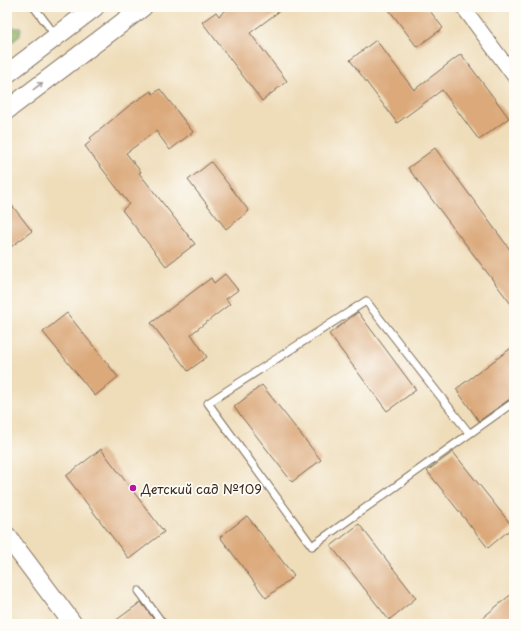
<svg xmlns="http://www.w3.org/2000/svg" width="521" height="631" font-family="'Playpen Sans',sans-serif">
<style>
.forest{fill:url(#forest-crowns);stroke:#626b40}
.building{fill:#dba97a}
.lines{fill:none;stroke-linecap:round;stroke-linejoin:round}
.service-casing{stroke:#7a6955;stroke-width:9}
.minor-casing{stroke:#7a6955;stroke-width:16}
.tertiary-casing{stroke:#7a6955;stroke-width:20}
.service{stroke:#fff;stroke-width:7}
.minor{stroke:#fff;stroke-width:14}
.tertiary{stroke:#fff;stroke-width:18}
.oneway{stroke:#a79f9a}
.poi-dot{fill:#b5179e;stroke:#fdfcf7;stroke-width:1.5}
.labels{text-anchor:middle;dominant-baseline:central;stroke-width:3.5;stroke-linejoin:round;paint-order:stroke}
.poi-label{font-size:13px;fill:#3b2a1e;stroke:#fdfcf7;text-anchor:start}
</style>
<defs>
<pattern id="forest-crowns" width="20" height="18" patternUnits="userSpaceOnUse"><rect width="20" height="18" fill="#89ac61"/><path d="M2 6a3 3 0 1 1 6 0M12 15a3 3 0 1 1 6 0" fill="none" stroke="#718c4f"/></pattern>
</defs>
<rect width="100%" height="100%" fill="#fdfcf7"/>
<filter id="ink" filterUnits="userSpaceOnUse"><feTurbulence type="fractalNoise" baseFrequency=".025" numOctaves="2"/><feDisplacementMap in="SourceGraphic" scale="8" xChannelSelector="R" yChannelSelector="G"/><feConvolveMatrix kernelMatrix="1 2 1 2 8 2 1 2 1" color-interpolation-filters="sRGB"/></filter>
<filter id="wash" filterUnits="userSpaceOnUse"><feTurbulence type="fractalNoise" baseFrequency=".012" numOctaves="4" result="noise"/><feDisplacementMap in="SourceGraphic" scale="16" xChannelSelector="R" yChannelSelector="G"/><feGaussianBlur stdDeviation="0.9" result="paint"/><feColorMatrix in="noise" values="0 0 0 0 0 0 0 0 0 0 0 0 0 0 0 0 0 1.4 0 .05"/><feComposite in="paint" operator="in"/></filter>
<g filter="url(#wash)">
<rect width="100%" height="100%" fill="#efddba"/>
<polygon class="forest" points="12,27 21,28 20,36 7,46 7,31"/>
<g id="blocks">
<g class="building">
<polygon points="230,7 285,7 250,33 287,81 262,101 202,22 216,12 219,16"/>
<polygon points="387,7 427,7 443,28 417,47"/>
<polygon points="376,40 414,90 461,54 509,118 479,140 442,90 397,123 350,60"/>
<polygon points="160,89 193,132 170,150 156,131 126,153 141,172 139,173 195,244 166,266 122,210 129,204 85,146 92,140 90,138 130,105 151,91 153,94"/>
<polygon points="435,148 514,255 514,308 408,168"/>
<polygon points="211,162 249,211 226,229 188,180"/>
<polygon points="7,199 32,231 7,250"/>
<polygon points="225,274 238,290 226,299 230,304 191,334 207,357 188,371 151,323 211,278 214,283"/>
<polygon points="358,312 416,390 387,411 329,334"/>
<polygon points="67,313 118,377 95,396 43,332"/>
<polygon points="514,346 514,396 479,421 456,389"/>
<polygon points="262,385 321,460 292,482 234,407"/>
<polygon points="101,449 164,532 129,559 66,476"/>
<polygon points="453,452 513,527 488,548 427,471"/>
<polygon points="247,516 294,576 266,598 220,537"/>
<polygon points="359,524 416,598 389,620 331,546"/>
<polygon points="514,592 514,624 475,624"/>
<polygon points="141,602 157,624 111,624"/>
</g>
</g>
</g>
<g filter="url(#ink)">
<use href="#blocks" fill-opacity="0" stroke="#7a6955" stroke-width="1"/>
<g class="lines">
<defs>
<g id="service">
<polyline points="34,7 56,36"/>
<polyline points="469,433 366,301 208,403 312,546 514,402"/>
<polyline points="139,591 163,624"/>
</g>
<polyline id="minor" points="463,7 514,76"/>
<g id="tertiary">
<polyline points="7,74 95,7"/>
<polyline points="7,110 143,7"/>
<polyline points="7,536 73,624"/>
</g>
</defs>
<use href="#service" class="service-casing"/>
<use href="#minor" class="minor-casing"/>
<use href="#tertiary" class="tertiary-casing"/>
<use href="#service" class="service"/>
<use href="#minor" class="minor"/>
<use href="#tertiary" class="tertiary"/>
</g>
<defs><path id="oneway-shaft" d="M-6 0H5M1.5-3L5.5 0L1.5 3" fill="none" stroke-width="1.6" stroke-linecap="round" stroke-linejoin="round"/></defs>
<use class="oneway" href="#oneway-shaft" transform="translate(38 86) rotate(-37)"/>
</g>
<circle class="poi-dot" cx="133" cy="488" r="4"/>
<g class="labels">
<g class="poi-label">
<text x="141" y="488">Детский сад №109</text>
</g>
</g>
<rect width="521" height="631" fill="none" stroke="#fdfcf7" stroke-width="24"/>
</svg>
